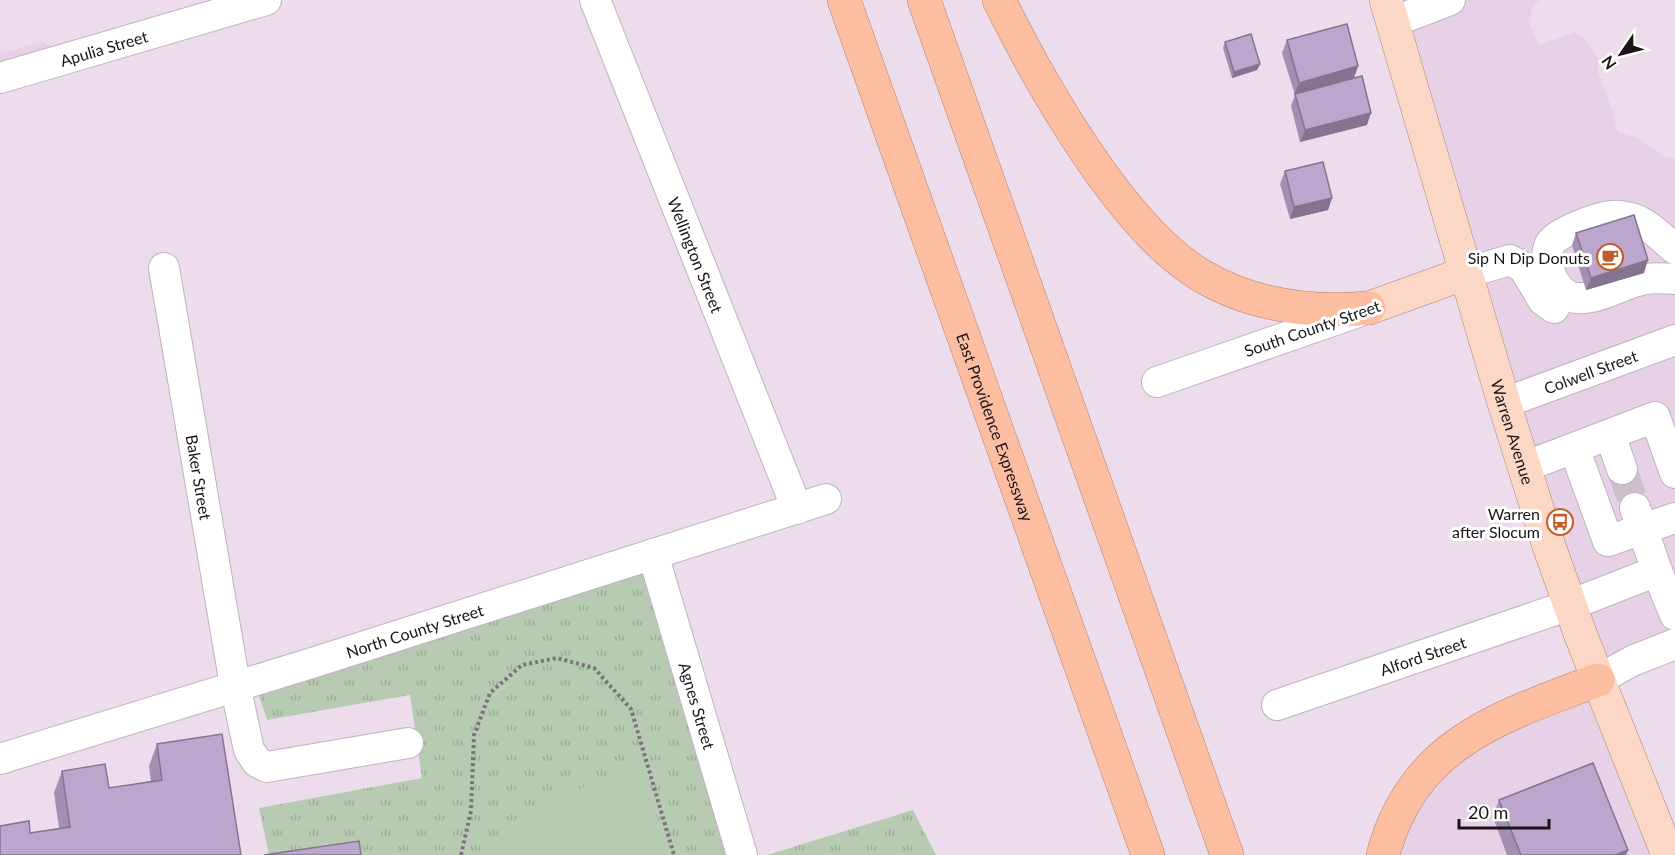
<svg xmlns="http://www.w3.org/2000/svg" width="1675" height="855" font-family="Lato,sans-serif">
<style>
.built{fill:#e7d1e6}
.grass{fill:url(#grass-tufts)}
.pitch{fill:#b7cbb2}
.lines{fill:none;stroke-linecap:round;stroke-linejoin:round}
.minor-tunnel{stroke:#cdbfcc;stroke-width:30;stroke-dasharray:30 15;stroke-linecap:butt}
.minor-casing{stroke:#c1b1c0;stroke-width:32}
.major-casing{stroke:#ad8271;stroke-width:34}
.highway-casing{stroke:#ad8271;stroke-width:34}
.path{stroke:#7c727b;stroke-width:4;stroke-dasharray:3 3;stroke-linecap:butt}
.minor{stroke:#fff;stroke-width:30}
.major{stroke:#fdd7c6;stroke-width:33}
.highway{stroke:#fcbda0;stroke-width:33}
.wall{fill:#a28fb1}
.shaded-wall{fill:#847490}
.building{fill:#bca6ce;stroke:#847490;stroke-width:1.5}
.labels{text-anchor:middle;dominant-baseline:central;stroke-width:6;stroke-linejoin:round;paint-order:stroke}
.street-label{font-size:16px;fill:#1a1419;stroke:#fff}
.poi-label{font-size:16px;fill:#1a1419;stroke:#fff;text-anchor:end}
</style>
<defs>
<pattern id="grass-tufts" width="24" height="20" patternUnits="userSpaceOnUse" patternTransform="scale(1.5)"><rect width="24" height="20" fill="#b7cbb2"/><path d="M3 7l-1-3M5 7V3M7 7l1-3M15 17l-1-3M17 17v-4M19 17l1-3" fill="none" stroke="#9dad98"/></pattern>
</defs>
<rect width="100%" height="100%" fill="#edddec"/>
<g class="built">
<polygon points="1398,0 1539,0 1532,8 1530,25 1539,45 1575,32 1587,41 1598,58 1598,72 1614,115 1616,127 1620,133 1638,138 1665,157 1675,159 1675,653 1613,682 1576,601"/>
<polygon points="43,42 51,47 44,67 0,80 0,53"/>
<polygon points="1608,683 1675,855 1392,855 1427,789 1474,748"/>
</g>
<g class="grass">
<polygon points="657,553 742,855 269,855 259,808 422,778 410,695 267,720 254,680"/>
<polygon points="913,810 936,855 767,855"/>
</g>
<polygon class="pitch" points="642,768 667,855 484,855 537,811 605,776"/>
<g class="lines">
<polyline class="minor-tunnel" points="1622,469 1635,508"/>
<defs>
<g id="minor">
<path id="s1" d="M 595,0 L 797,509"/>
<polyline points="1393,22 1450,0"/>
<path id="s2" d="M 0,78 L 266,0"/>
<path d="M 1675,249 C 1664,240 1652,227 1639,221 C 1633,218 1618,215 1612,216 C 1598,217 1557,232 1550,244 C 1541,262 1555,297 1577,298 C 1601,300 1624,282 1647,279 C 1656,277 1666,279 1675,279"/>
<path id="s3" d="M 164,268 L 235,685 L 249,750 L 257,762 L 267,767 L 408,743"/>
<polyline points="1466,273 1510,260 1524,268 1543,300 1554,308"/>
<polyline points="1157,382 1358,312"/>
<path id="s4" d="M 1504,403 L 1675,340"/>
<polyline points="1610,435 1622,469"/>
<polyline points="1574,448 1608,541 1675,518"/>
<polyline points="1524,467 1655,417 1675,473"/>
<polyline points="1635,508 1657,571"/>
<path id="s5" d="M 653,554 L 742,855"/>
<polyline points="1598,680 1632,661 1675,644"/>
<path id="s6" d="M 1277,705 L 1570,605 L 1657,571 L 1675,615"/>
<path id="s7" d="M 0,759 L 312,663 L 826,499"/>
</g>
<g id="major">
<path id="s8" d="M 1386,0 L 1504,403 L 1549,546 L 1581,636 L 1668,855"/>
<polyline points="1369,308 1466,273"/>
</g>
<g id="highway">
<path id="s9" d="M 844,0 L 1148,855"/>
<polyline points="924,0 1227,855"/>
<path d="M 999,0 C 1040,83 1122,229 1202,276 C 1253,306 1311,313 1369,308"/>
<path d="M 1383,855 C 1413,742 1501,717 1598,680"/>
</g>
</defs>
<use href="#minor" class="minor-casing"/>
<use href="#major" class="major-casing"/>
<use href="#highway" class="highway-casing"/>
<polyline class="path" points="461,855 471,811 474,735 490,693 522,665 557,658 594,668 631,709 674,855"/>
<use href="#minor" class="minor"/>
<use href="#major" class="major"/>
<use href="#highway" class="highway"/>
</g>
<g class="wall">
<polygon points="1287,40 1358,66 1354,78 1367,125 1300,142 1291,106 1295,95 1282,53"/>
<polygon points="1225,42 1260,64 1257,70 1232,78 1223,48"/>
<polygon points="1285,171 1332,198 1328,210 1290,219 1280,184"/>
<polygon points="1576,233 1644,273 1586,290 1572,245"/>
<polygon points="157,744 241,855 30,833 59,828 54,793 62,771 109,788 151,782 149,766"/>
<polygon points="1499,800 1626,855 1507,855 1493,817"/>
</g>
<g class="shaded-wall">
<polygon points="1260,64 1257,70 1232,78 1234,72"/>
<polygon points="1358,66 1354,78 1294,95 1299,83"/>
<polygon points="1371,113 1367,125 1300,142 1305,130"/>
<polygon points="1332,198 1328,210 1290,219 1294,207"/>
<polygon points="1648,260 1644,273 1586,290 1591,278"/>
<polygon points="1628,850 1626,855 1615,855"/>
</g>
<g class="building">
<polygon points="1347,24 1358,66 1299,83 1287,40"/>
<polygon points="1251,34 1260,64 1234,72 1225,42"/>
<polygon points="1362,76 1371,113 1305,130 1295,94"/>
<polygon points="1323,162 1332,198 1294,207 1285,171"/>
<polygon points="1634,215 1648,260 1591,278 1576,233"/>
<polygon points="222,734 241,855 0,855 0,826 29,821 30,833 70,827 62,771 105,764 109,788 162,780 157,744"/>
<polygon points="1593,763 1628,850 1615,855 1521,855 1499,800"/>
<polygon points="359,841 361,855 264,855"/>
</g>
<defs>
<symbol id="cafe-ring" viewBox="-11 -11 22 22"><circle r="9.5" fill="#fff" stroke="#c25d2a" stroke-width="1.5"/><path d="M-5.5-4.5H6V0H3Q3 3.5 0 3.5H-2.5Q-5.5 3.5-5.5 0ZM3-3.2v2h1.7v-2ZM-6 4.5H4V6H-6Z" fill="#c25d2a"/></symbol>
<symbol id="bus-ring" viewBox="-11 -11 22 22"><circle r="9.5" fill="#fff" stroke="#c25d2a" stroke-width="1.5"/><path d="M-5-6H5V4H4V6H2V4H-2V6H-4V4H-5ZM-3.5-4V0h7V-4ZM-3.5 1.2v1.5H-2V1.2ZM2 1.2v1.5H3.5V1.2Z" fill="#c25d2a"/></symbol>
</defs>
<g fill-rule="evenodd">
<use href="#cafe-ring" x="1595" y="242" width="30" height="30"/>
<use href="#bus-ring" x="1545" y="507" width="30" height="30"/>
</g>
<g class="labels">
<g class="street-label">
<text stroke="none"><textPath href="#s2" startOffset="108">Apulia Street</textPath></text>
<text stroke="none"><textPath href="#s1" startOffset="274">Wellington Street</textPath></text>
<text transform="translate(1312 328) rotate(-19)">South County Street</text>
<text stroke="none"><textPath href="#s4" startOffset="92">Colwell Street</textPath></text>
<text stroke="none"><textPath href="#s9" startOffset="453">East Providence Expressway</textPath></text>
<text stroke="none"><textPath href="#s8" startOffset="450">Warren Avenue</textPath></text>
<text stroke="none"><textPath href="#s3" startOffset="212">Baker Street</textPath></text>
<text stroke="none"><textPath href="#s7" startOffset="434">North County Street</textPath></text>
<text stroke="none"><textPath href="#s6" startOffset="154">Alford Street</textPath></text>
<text stroke="none"><textPath href="#s5" startOffset="158">Agnes Street</textPath></text>
</g>
<g class="poi-label">
<text x="1590" y="257">Sip N Dip Donuts</text>
<text x="1540" y="513">Warren<tspan x="1540" dy="18">after Slocum</tspan></text>
</g>
</g>
<g transform="translate(1621 54) rotate(235)" stroke="#ffffff" stroke-width="4.5" paint-order="stroke">
<path d="M0-4.5L10 22L0 15L-10 22Z" fill="#1a1419"/>
<text y="-9" font-size="16" font-weight="bold" text-anchor="middle" fill="#1a1419">N</text>
</g>
<path d="M1459 819v9h90v-9" fill="none" stroke="#1a1419" stroke-width="3"/>
<text x="1468" y="819" font-size="18" fill="#1a1419" stroke="#ffffff" stroke-width="4.5" paint-order="stroke">20 m</text>
</svg>
